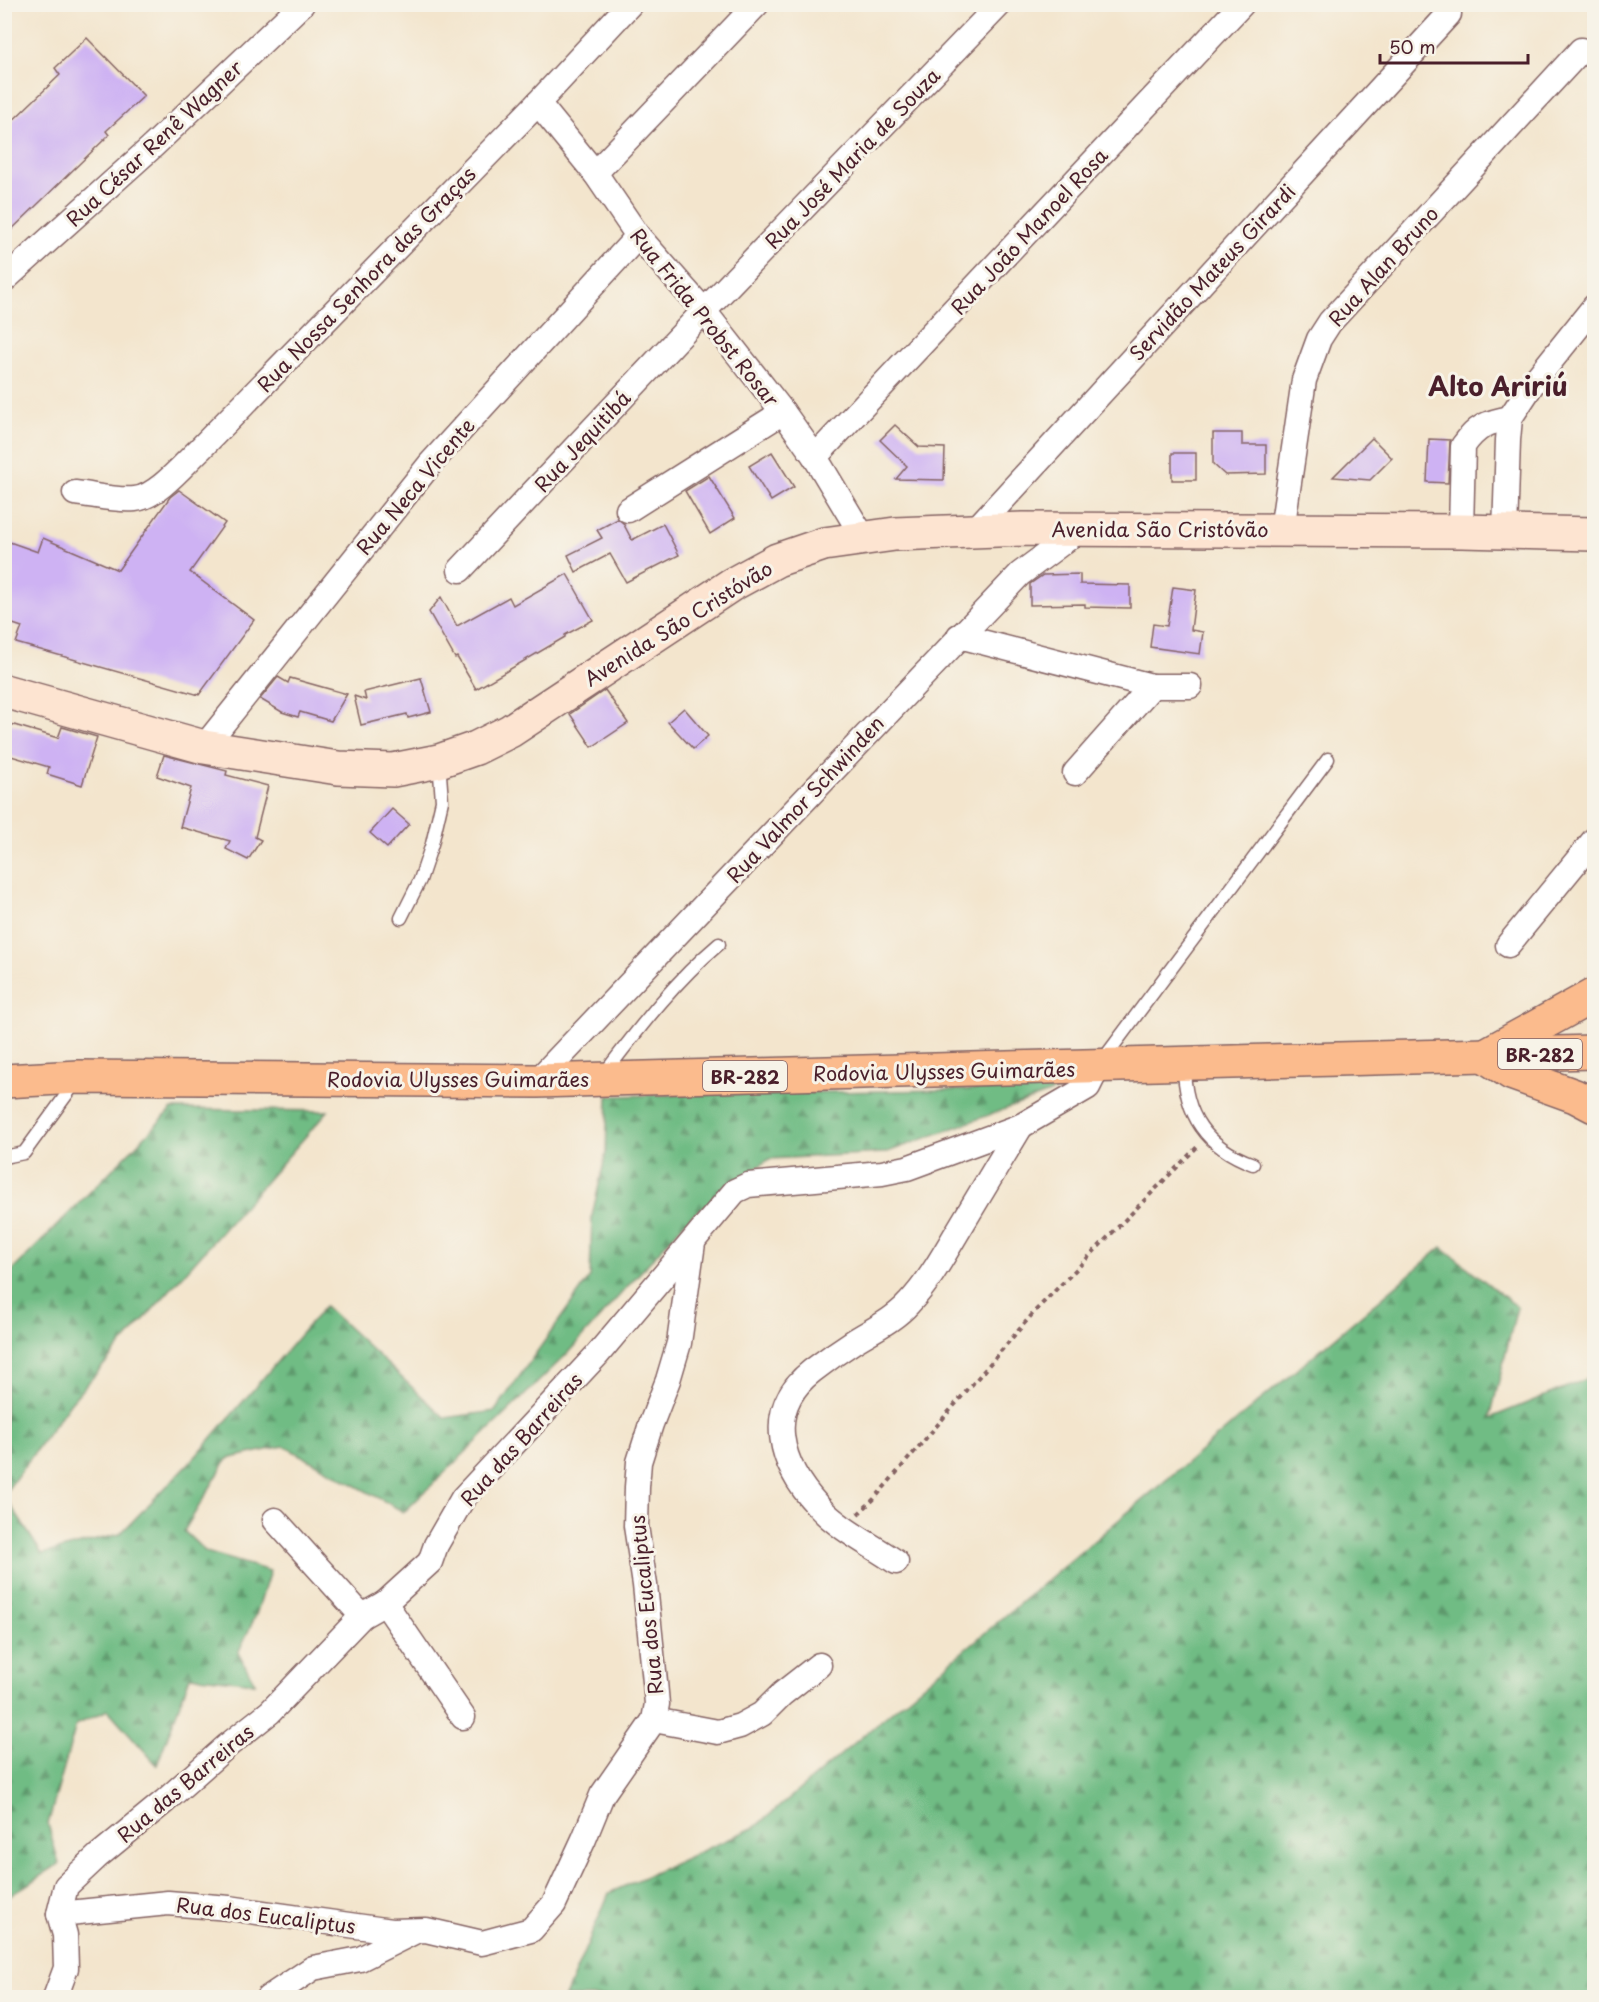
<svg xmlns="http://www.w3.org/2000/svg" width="1599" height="2002" font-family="'Playpen Sans',sans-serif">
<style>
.forest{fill:url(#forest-firs);stroke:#5c6e58;stroke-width:1.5}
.building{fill:#ceb2f3}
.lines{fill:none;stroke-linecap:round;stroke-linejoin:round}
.lane-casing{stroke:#856464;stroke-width:15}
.street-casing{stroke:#856464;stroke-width:27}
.secondary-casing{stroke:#856464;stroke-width:36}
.highway-casing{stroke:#856464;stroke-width:36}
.path{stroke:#856464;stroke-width:4;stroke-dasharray:4.5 4.5;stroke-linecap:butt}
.lane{stroke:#fff;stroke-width:12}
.street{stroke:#fff;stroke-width:24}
.secondary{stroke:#fde4d1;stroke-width:33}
.highway{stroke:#fbbb8d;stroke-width:33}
.labels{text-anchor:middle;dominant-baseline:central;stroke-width:6;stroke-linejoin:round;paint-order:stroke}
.shield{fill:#f7f3e8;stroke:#7e5f64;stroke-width:1.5}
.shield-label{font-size:18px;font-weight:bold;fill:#4a1f2b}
.street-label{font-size:20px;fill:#4a1f2b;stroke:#f7f3e8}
.district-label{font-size:26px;font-weight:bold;fill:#4a1f2b;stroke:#f7f3e8}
</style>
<defs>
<pattern id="forest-firs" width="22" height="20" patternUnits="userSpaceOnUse" patternTransform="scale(1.5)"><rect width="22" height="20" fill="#6fbc84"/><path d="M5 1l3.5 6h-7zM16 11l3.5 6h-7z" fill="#5d986c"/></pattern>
</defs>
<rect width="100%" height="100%" fill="#f7f3e8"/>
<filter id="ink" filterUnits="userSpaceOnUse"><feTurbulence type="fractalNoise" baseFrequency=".0167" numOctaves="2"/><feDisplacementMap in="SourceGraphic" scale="12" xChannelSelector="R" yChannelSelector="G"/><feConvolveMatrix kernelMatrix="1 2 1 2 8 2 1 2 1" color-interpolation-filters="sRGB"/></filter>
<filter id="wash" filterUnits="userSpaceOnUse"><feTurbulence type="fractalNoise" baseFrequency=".008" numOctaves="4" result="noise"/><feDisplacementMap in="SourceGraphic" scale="24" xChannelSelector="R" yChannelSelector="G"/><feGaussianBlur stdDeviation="1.35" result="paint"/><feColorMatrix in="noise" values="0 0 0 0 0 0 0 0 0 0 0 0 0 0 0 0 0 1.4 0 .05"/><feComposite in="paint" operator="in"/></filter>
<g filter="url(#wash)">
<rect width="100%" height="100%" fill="#f3e5cd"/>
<g class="forest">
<polygon points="1063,1088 885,1153 769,1159 690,1217 566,1355 404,1512 284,1446 227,1459 184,1531 206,1552 270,1571 256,1615 238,1653 255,1683 190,1676 157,1765 108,1710 76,1725 48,1824 59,1864 5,1899 4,1495 42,1554 120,1534 197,1455 325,1306 445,1418 495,1411 590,1277 592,1216 606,1153 608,1096"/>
<polygon points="172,1109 328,1111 71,1402 5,1493 5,1278"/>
<polygon points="1442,1247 1517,1307 1490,1418 1594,1376 1594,1997 565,1997 609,1893 755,1827"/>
</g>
<g id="blocks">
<g class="building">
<polygon points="87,38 144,96 106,131 109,135 4,237 4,129 60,75 55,68"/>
<polygon points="895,425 919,447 945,448 944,480 896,479 907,466 880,440"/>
<polygon points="1213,433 1242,433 1242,445 1266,445 1266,474 1225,475 1213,464"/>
<polygon points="1372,438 1392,458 1370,480 1333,477"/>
<polygon points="1429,439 1450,440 1448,483 1427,482"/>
<polygon points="772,452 794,487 771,501 749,466"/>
<rect x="1172" y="453" width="24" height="27"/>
<polygon points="709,476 735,518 710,534 685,491"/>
<polygon points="179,490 225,523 190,572 254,620 199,695 16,643 22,627 4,621 4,540 38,552 43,538 118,570 170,497"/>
<polygon points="618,519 623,523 632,540 663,524 679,555 626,582 610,554 576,572 568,555 602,538 597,530"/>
<polygon points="567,574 593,620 565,635 565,637 476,689 457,657 455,658 429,612 441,597 457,626 509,597 513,605"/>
<polygon points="1080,574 1080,584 1130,585 1130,608 1085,607 1085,604 1030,605 1030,584 1043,575"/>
<polygon points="1173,587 1196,590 1191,630 1203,632 1200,654 1150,647 1153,624 1167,626"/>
<polygon points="278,677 288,683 290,678 347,694 331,721 300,712 298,717 282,712 260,699"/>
<polygon points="421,678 431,712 408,718 407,714 361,725 354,696 366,700 364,692"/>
<polygon points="605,690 628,723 592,747 570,714"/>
<polygon points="684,708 708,736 693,749 668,722"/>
<polygon points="4,722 58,738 62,727 97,737 82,785 47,774 49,767 4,754"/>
<polygon points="164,755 227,771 226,775 268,786 255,837 261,840 248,860 226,849 230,841 180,827 191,788 157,776"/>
<polygon points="392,809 409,824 387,848 370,833"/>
</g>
</g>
</g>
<g filter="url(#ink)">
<use href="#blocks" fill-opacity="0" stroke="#856464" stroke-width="1.5"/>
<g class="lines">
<defs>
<g id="lane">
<polyline points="401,918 420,880 432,844 442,801 439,761"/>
<polyline points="1102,1061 1328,759"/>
<path d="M 1184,1065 C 1184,1115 1206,1147 1253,1164"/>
<path d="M 604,1074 C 640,1027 674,982 719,944"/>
<polyline points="4,1157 24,1153 75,1083"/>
</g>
<g id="street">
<polyline points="538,103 595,173 638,236 704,311 783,412 815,457 863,537"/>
<polyline points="595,173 757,4"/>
<polyline points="4,280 153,146 302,4"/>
<polyline points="815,457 1242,4"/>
<path d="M 75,493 C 94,495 116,501 135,499 C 157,497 184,464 200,449 L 538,103 L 630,4"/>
<polyline points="628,510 783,412"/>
<polyline points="975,530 1449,14"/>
<polyline points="1282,530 1304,380 1319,339 1330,322 1581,50"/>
<path d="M 1461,531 L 1463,446 C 1477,426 1488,422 1510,418"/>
<polyline points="1505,533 1508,440 1510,418 1533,383 1594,307"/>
<polyline points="460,570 704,311 1000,4"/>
<polyline points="959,636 1152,686 1190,686"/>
<polyline points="204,747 431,463 638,236"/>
<polyline points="1075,773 1152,686"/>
<polyline points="1508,945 1594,840"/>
<polyline points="537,1081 1020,574 1082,528"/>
<polyline points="275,1520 362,1616"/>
<path d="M 896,1562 C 870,1544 839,1529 818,1506 C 781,1466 762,1410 812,1371 C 825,1361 839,1351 853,1342 C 872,1330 894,1320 909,1303 C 929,1282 943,1256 958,1231 C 979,1196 1000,1161 1021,1126"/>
<polyline points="385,1603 463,1717"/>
<polyline points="654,1720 718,1732 740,1726 762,1714 782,1694 819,1665"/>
<polyline points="59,1914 168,1903 229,1908 392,1931 426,1930 482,1943 531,1930 554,1904 584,1839 602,1795 654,1720 657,1704 655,1682 645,1585 636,1526 637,1487 639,1462 651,1424 668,1380 679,1343 693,1243"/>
<polyline points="55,1998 66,1968 65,1935 59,1914 66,1886 98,1856 165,1801 227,1746 270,1712 362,1616 385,1603 430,1562 436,1545 463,1498 597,1355 735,1191 748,1185 882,1173 907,1168 1021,1126 1088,1087 1098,1067"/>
<polyline points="268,1998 313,1968 360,1959 414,1932"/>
</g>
<polyline id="secondary" points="4,691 204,747 338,768 393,770 439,761 476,748 510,731 731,585 777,560 824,544 895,534 1023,529 1461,531 1594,534"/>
<g id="highway">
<polyline points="1489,1053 1594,995"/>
<polyline points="1485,1056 1511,1073 1575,1096 1594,1106"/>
<polyline points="4,1081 78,1077 537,1081 1594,1052"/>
</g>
</defs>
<use href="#lane" class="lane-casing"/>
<use href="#street" class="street-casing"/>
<use href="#secondary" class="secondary-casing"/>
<use href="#highway" class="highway-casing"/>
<polyline class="path" points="858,1514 874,1499 1036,1310 1199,1145"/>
<use href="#lane" class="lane"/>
<use href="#street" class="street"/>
<use href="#secondary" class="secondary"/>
<use href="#highway" class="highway"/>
</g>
</g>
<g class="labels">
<g class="shield">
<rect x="1498" y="1039" width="84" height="30" rx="4.5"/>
<rect x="703" y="1061" width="84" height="30" rx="4.5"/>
</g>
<g class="shield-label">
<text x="1540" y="1054">BR-282</text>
<text x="745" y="1076">BR-282</text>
</g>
<g class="street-label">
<text transform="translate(154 143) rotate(-43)">Rua César Renê Wagner</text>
<text transform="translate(852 158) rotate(-46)">Rua José Maria de Souza</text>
<text transform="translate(1029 231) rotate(-47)">Rua João Manoel Rosa</text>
<text transform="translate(1383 266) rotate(-48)">Rua Alan Bruno</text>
<text transform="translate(1212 272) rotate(-47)">Servidão Mateus Girardi</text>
<text transform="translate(366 279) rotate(-46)">Rua Nossa Senhora das Graças</text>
<text transform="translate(705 317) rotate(51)">Rua Frida Probst Rosar</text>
<text transform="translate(582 441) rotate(-47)">Rua Jequitibá</text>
<text transform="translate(415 486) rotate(-50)">Rua Neca Vicente</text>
<text x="1160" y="529">Avenida São Cristóvão</text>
<text transform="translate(678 623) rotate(-32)">Avenida São Cristóvão</text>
<text transform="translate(805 799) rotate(-47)">Rua Valmor Schwinden</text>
<text transform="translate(944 1071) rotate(-1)">Rodovia Ulysses Guimarães</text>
<text x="458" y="1079">Rodovia Ulysses Guimarães</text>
<text transform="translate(521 1439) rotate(-48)">Rua das Barreiras</text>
<text transform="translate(646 1605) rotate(-96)">Rua dos Eucaliptus</text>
<text transform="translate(185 1783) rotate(-40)">Rua das Barreiras</text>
<text transform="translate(266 1915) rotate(7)">Rua dos Eucaliptus</text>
</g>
<g class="district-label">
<text x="1498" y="385">Alto Aririú</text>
</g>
</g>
<rect width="1599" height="2002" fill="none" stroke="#f7f3e8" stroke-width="24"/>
<path d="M1380 54v9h148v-9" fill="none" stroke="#4a1f2b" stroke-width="3"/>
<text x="1389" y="54" font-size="18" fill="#4a1f2b" stroke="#f7f3e8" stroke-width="4.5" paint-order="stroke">50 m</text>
</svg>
